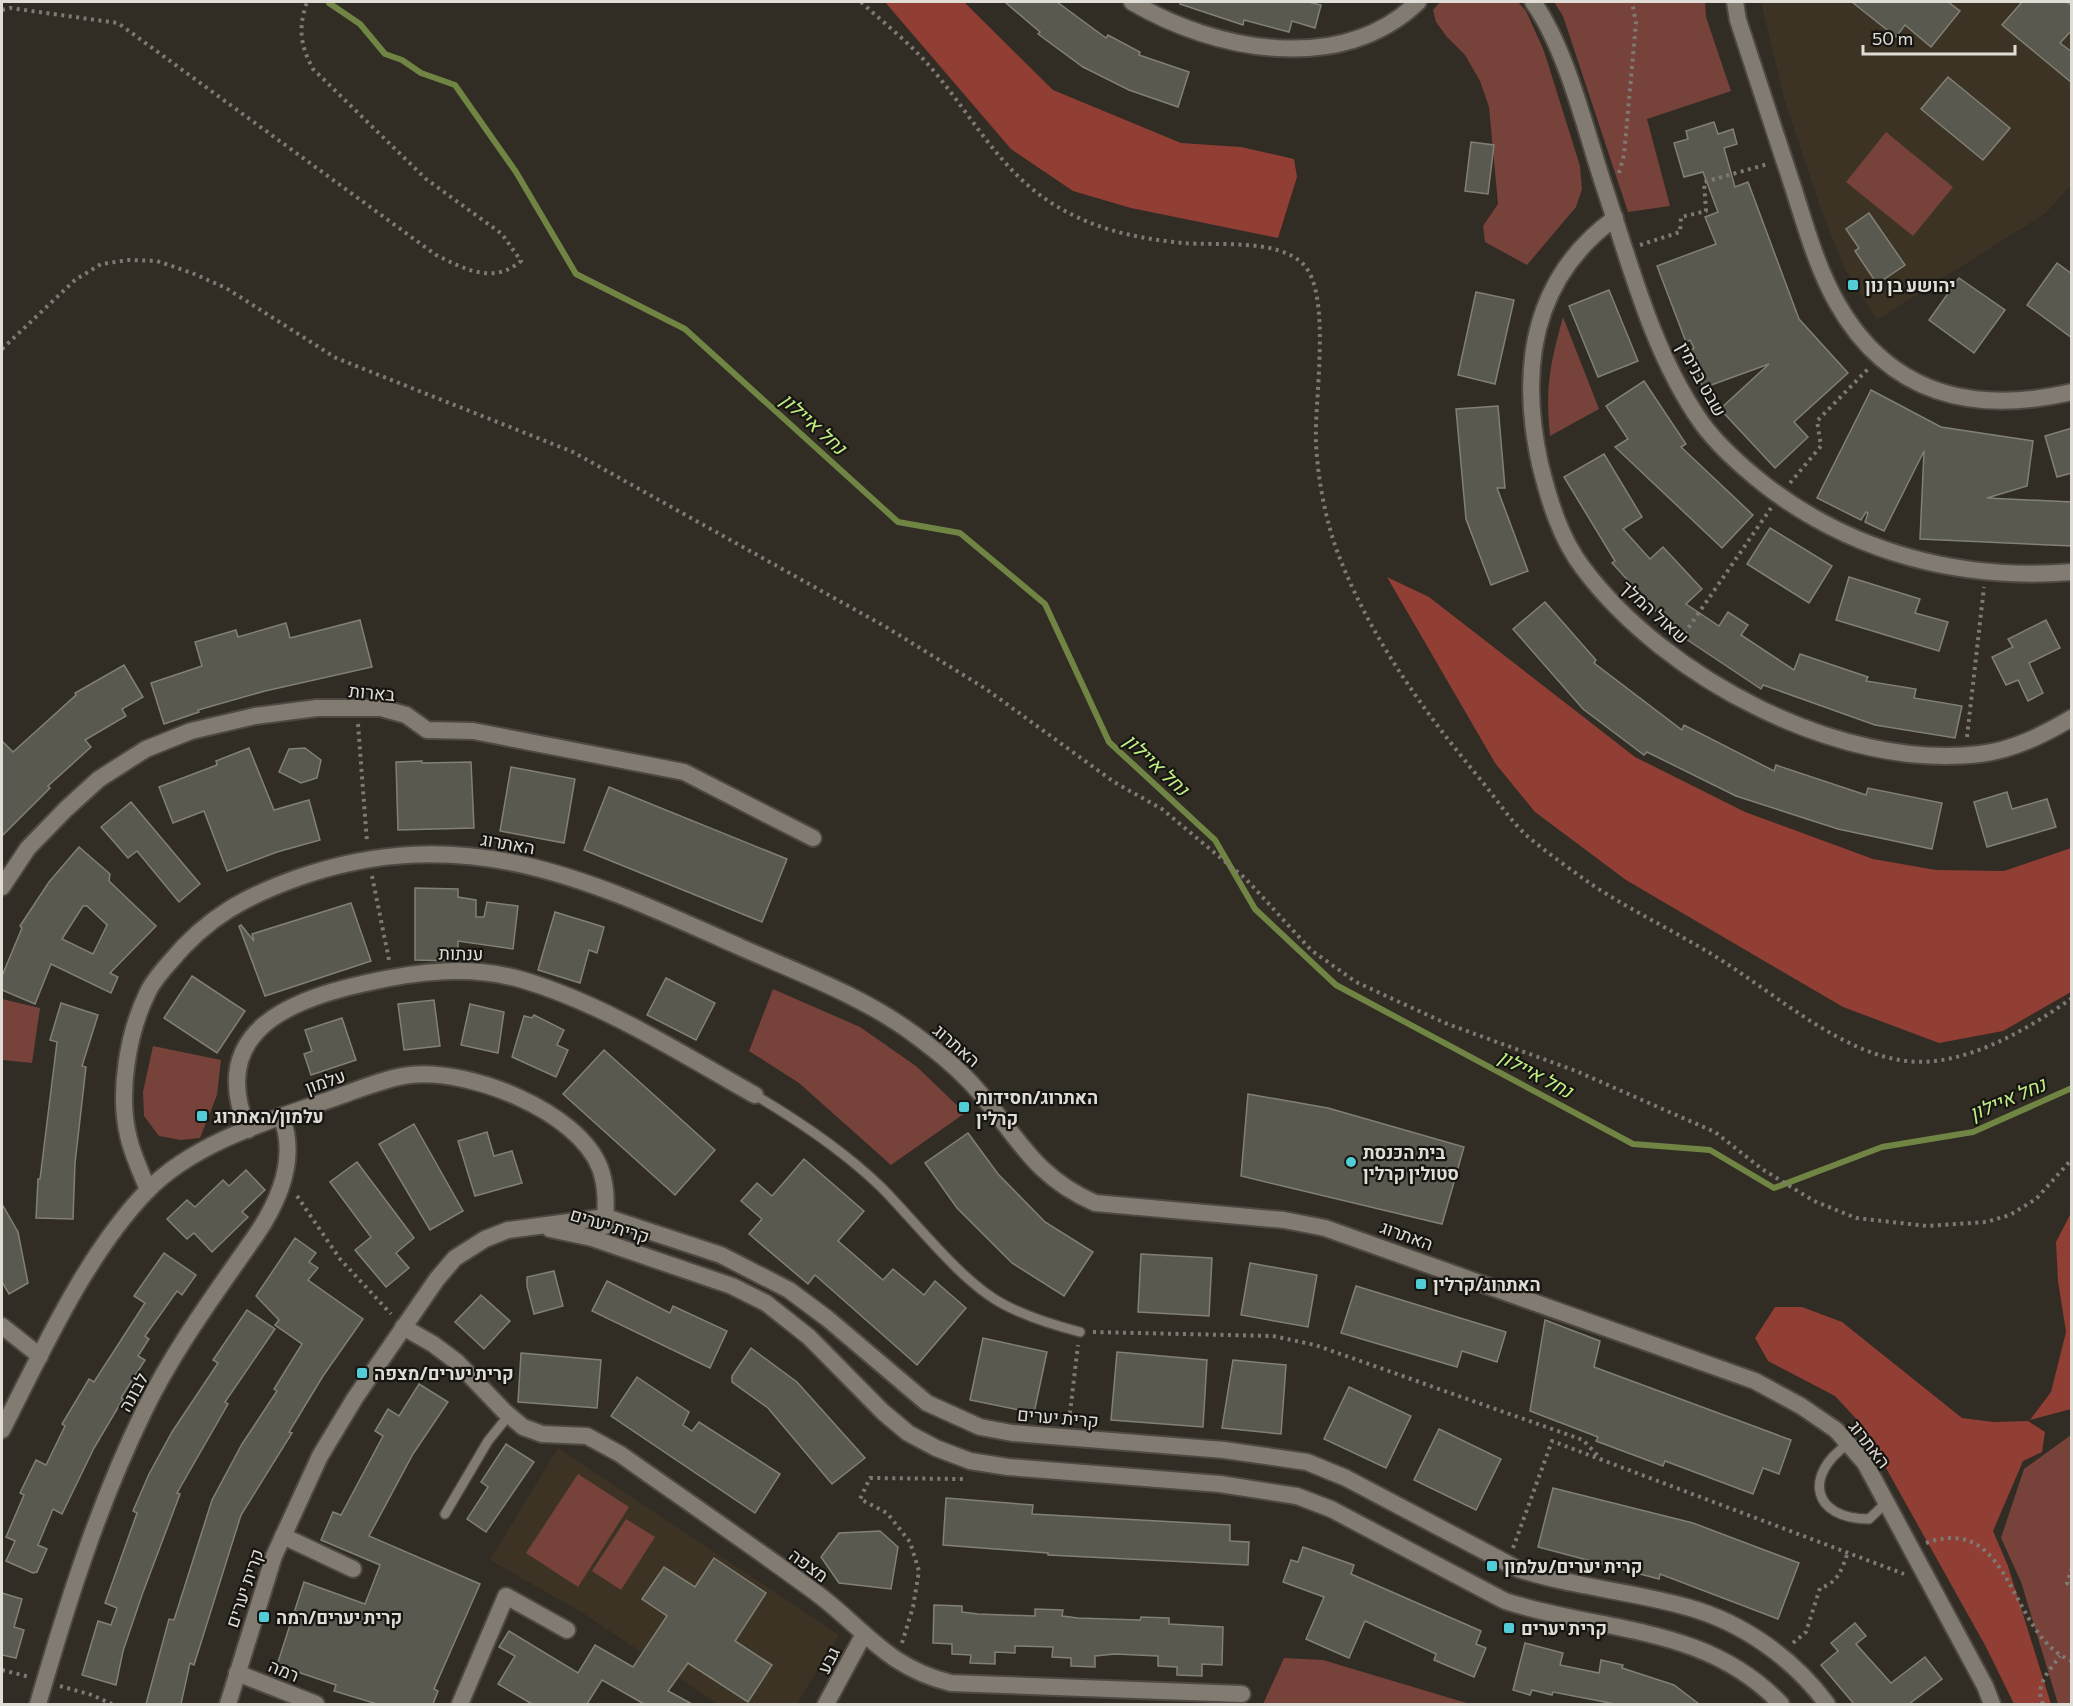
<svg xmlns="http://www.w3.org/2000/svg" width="2073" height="1706" font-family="Commissioner,Heebo,sans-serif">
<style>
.built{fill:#3c3325}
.green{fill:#76423a}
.forest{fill:#913e34}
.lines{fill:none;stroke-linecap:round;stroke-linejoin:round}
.stream{stroke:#708543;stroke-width:6}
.building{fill:#5a594f;stroke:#818075;stroke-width:1.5;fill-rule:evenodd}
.service-casing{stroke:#4d4842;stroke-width:12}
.minor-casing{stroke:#4d4842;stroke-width:20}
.path{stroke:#7e7a73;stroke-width:4;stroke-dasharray:3 4.5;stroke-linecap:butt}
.service{stroke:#827b72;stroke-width:9}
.minor{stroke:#827b72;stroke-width:16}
.poi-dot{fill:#52ccd6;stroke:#171511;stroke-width:2}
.labels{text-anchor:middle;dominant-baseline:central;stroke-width:4.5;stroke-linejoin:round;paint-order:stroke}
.poi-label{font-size:18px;font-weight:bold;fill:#e0ddd7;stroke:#171511;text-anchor:start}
.street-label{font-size:18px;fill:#e0ddd7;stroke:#171511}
.water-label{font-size:20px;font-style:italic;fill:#bfee83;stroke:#171511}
</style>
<rect width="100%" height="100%" fill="#312c24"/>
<g class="built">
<polygon points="1761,2 2071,2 2071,185 2046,213 1877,320 1846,271 1823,215 1784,98"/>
<polygon points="558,1448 839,1635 797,1704 718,1704 583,1613 490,1560"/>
</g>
<g class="green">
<polygon points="1440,2 1518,2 1526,11 1544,51 1580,166 1582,189 1576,207 1527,265 1485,242 1483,226 1498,204 1489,107 1480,81 1465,55 1447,37 1436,22 1433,10"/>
<polygon points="1554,2 1705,2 1706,17 1731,91 1647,119 1670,206 1628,212 1563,16"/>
<polygon points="1886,132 1953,187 1913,236 1846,182"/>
<path d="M 1563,317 L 1599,409 L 1550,436 C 1545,387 1550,364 1563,317 Z"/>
<polygon points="773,989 860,1027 916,1066 965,1113 891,1165 799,1083 749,1051"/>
<polygon points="2,999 40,1008 32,1063 2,1060"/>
<polygon points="153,1046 221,1060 217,1095 200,1138 181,1140 159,1136 144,1116 143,1092"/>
<polygon points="2071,1435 2071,1704 2058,1704 2021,1582 2001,1538 2024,1469"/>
<polygon points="578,1474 629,1507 578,1587 526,1553"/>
<polygon points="626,1519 655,1537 621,1590 592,1571"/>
<polygon points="1284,1658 1323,1660 1470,1704 1263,1704"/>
</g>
<g class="forest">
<polygon points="885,2 964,2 1053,90 1181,143 1241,147 1294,159 1297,177 1278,238 1131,208 1073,191 1011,149"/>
<polygon points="1387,577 1429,597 1635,757 1745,812 1873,859 1936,870 2004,871 2071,848 2071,992 2003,1031 1939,1043 1843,1007 1626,880 1535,812 1495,763"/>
<polygon points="2071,1213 2071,1409 2030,1420 2051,1392 2066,1332 2058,1281 2056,1242"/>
<polygon points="1775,1307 1802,1307 1842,1322 1962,1418 1994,1422 2028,1421 2045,1432 2042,1452 2023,1461 1993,1531 2008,1566 2051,1704 2014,1704 1986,1647 1862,1425 1835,1396 1768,1361 1755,1338"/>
</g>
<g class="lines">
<polyline class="stream" points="329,3 360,24 385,54 402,60 421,73 455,85 516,172 576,274 685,329 898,522 960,533 1045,604 1109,742 1215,840 1255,909 1336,985 1633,1144 1710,1150 1774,1188 1882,1147 1973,1132 2072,1088"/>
</g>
<g class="building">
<polygon points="1005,2 1057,2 1106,38 1108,35 1140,52 1139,55 1189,72 1178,107 1129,90 1083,67 1038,34 1040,32"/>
<polygon points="1181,2 1308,2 1321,5 1315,28 1292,21 1289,32 1244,20 1243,25 1180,4"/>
<polygon points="1852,2 1948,2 1960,11 1931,47 1905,25 1896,37"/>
<polygon points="2022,2 2066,2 2072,6 2072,30 2060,43 2072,52 2072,83 2002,25"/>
<polygon points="1948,77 2010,128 1983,160 1921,109"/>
<polygon points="1714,122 1718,134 1733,129 1737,144 1724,148 1735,187 1748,182 1799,319 1848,373 1794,422 1808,437 1775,468 1720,409 1769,364 1703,388 1689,351 1694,348 1690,340 1686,342 1657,266 1716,244 1705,217 1718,212 1703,172 1684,177 1674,143 1688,139 1686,131"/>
<polygon points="1471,142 1494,145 1488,194 1465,191"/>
<polygon points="1869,213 1905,265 1877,284 1855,251 1859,248 1846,229"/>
<polygon points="2057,263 2072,274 2072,338 2027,305"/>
<polygon points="1959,278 2005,310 1974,353 1929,320"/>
<polygon points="1609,290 1638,361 1598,377 1569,306"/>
<polygon points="1476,292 1514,300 1495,384 1458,375"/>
<polygon points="1644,381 1686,444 1681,447 1753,515 1722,548 1615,447 1628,439 1606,406"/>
<polygon points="1871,390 1941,427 2033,441 2027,486 1987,498 2072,502 2072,546 1920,539 1924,451 1884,531 1865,522 1868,513 1866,512 1861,520 1817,498"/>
<polygon points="1498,406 1505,488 1497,488 1528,571 1491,585 1466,519 1456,409"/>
<polygon points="2072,428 2072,473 2057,477 2045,436"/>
<polygon points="1604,454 1642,517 1623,529 1650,559 1663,547 1702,589 1686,604 1719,626 1728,612 1748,625 1741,635 1794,670 1800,654 1868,677 1866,681 1916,689 1914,698 1962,706 1955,738 1875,725 1763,685 1761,689 1674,631 1612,563 1615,561 1564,477"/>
<polygon points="1770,528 1832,566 1809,603 1747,564"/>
<polygon points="1849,577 1920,599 1915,613 1948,622 1939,651 1836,620"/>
<polygon points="1545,602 1596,660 1594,663 1682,730 1684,725 1774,771 1776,765 1866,795 1868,788 1942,803 1932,849 1838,829 1736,796 1647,752 1644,755 1583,709 1513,629"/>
<polygon points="360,620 372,667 265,691 198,710 199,712 164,724 151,683 202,666 195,642 236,630 238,637 286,623 290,638"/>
<polygon points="2046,620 2060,648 2029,663 2043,693 2028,701 2018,680 2006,685 1992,657 2013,647 2008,639"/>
<polygon points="124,665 143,697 122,709 126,716 85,740 91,747 48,786 50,788 2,836 2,741 13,752 76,695 75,693"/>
<polygon points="249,748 274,810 309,800 320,840 277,852 227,871 204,811 173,823 159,787 217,765 216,761"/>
<polygon points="305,748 321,760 317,778 301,783 279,772 289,749"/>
<polygon points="422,761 422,763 471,762 474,828 398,830 396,762"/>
<polygon points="511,767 575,779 564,843 500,831"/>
<polygon points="609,787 787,859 762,922 584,850"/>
<polygon points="2007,792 2012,809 2047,799 2056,827 1987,847 1974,802"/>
<polygon points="131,802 200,884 179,902 137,851 128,858 101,827"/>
<path d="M 79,847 L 110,874 L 109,881 L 156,926 L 110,973 L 118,977 L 111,993 L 51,964 L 35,1004 L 2,990 L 2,976 L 22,928 L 20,926 L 49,882 ZM 83,906 L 87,906 L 107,925 L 93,954 L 62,939 Z"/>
<polygon points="415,888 458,889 458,897 476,900 476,917 484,917 487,902 518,906 513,949 458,941 458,961 415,960"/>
<polygon points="351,903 371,961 265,996 239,926 241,925 254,941 252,934"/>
<polygon points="555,912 604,927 597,953 589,950 580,983 538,970"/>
<polygon points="192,976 245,1011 217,1053 164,1018"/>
<polygon points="666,978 715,1003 696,1040 647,1015"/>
<polygon points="434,1000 440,1046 404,1050 398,1004"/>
<polygon points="61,1003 98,1015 82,1066 86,1067 75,1163 73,1219 36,1218 38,1179 40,1179 57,1042 50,1040"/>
<polygon points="470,1004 504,1012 498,1053 461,1045"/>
<polygon points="534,1015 564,1030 557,1045 568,1050 556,1077 512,1057 524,1016 532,1018"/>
<polygon points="342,1018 356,1060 311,1075 304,1054 312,1051 305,1030"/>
<polygon points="604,1050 715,1150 675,1195 563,1094"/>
<polygon points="1248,1094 1328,1108 1464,1147 1442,1224 1241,1176"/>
<polygon points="414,1124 463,1211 430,1230 379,1144"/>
<polygon points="487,1132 494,1156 512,1151 522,1183 475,1196 458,1141"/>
<polygon points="968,1133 998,1174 1045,1222 1093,1252 1064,1296 1012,1263 957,1208 925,1163"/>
<polygon points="804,1159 864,1211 838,1241 883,1280 893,1269 924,1295 935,1281 966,1308 917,1365 815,1275 808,1284 749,1234 762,1219 741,1201 757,1183 772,1196"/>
<polygon points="357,1162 414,1238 396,1253 409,1268 386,1287 355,1250 371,1237 330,1182"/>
<polygon points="246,1170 265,1190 242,1212 248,1217 212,1252 194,1233 187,1239 167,1219 187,1200 195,1207 223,1180 229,1186"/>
<polygon points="2,1204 18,1232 28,1283 9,1294 2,1282"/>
<polygon points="295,1238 316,1253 309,1262 318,1268 308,1280 363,1319 323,1376 289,1432 292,1433 241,1515 194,1665 190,1663 181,1704 146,1704 169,1619 174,1620 212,1500 242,1444 277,1391 274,1389 302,1344 275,1325 279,1320 256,1296"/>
<polygon points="164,1253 196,1275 182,1295 177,1291 145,1336 149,1339 138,1356 145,1360 121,1398 123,1399 94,1448 62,1514 53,1509 38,1545 47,1549 37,1572 33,1573 6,1561 15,1541 6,1537 24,1495 20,1493 36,1460 46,1465 65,1426 62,1424 89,1379 94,1382 145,1303 134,1296"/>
<polygon points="1141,1254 1212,1258 1209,1316 1138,1312"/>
<polygon points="1250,1263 1317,1275 1308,1327 1241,1315"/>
<polygon points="554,1271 563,1306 534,1314 527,1286 527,1277"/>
<polygon points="607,1281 670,1313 673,1306 727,1331 710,1368 592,1311"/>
<polygon points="1356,1286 1506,1332 1497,1362 1462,1351 1457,1367 1341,1333"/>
<polygon points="481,1295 510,1321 484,1349 455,1322"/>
<polygon points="247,1310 275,1329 225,1402 228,1404 177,1493 180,1494 142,1595 123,1651 116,1685 82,1675 98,1621 111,1625 117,1608 105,1603 137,1513 133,1511 149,1474 172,1432 218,1363 213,1360"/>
<polygon points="1545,1320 1600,1341 1594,1367 1791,1440 1779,1474 1763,1468 1753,1494 1665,1461 1663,1466 1596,1441 1598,1437 1530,1411"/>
<polygon points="983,1338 1047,1352 1034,1413 970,1400"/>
<polygon points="751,1348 797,1382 865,1458 832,1484 768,1408 732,1382 732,1376"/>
<polygon points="1117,1352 1207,1360 1203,1427 1111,1420"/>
<polygon points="521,1353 601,1360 597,1408 518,1402"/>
<polygon points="1233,1360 1286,1365 1281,1434 1222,1428"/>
<polygon points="637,1377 689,1412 683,1425 692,1431 699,1422 780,1474 755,1513 611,1416"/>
<polygon points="419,1384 448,1402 413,1454 369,1536 480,1584 434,1689 438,1691 433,1704 377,1704 334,1691 336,1685 277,1665 304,1582 365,1604 380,1565 321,1540 333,1512 341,1515 383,1436 375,1431 388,1409 399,1416"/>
<polygon points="1349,1387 1411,1416 1386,1468 1324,1439"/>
<polygon points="1439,1429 1501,1459 1476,1510 1414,1480"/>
<polygon points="506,1444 534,1462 486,1532 467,1519 488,1487 481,1482"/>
<polygon points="1553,1488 1693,1523 1799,1563 1778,1619 1660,1574 1659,1579 1538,1547"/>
<polygon points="946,1498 1033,1505 1032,1514 1230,1525 1230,1541 1249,1542 1248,1565 1048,1555 1048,1553 943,1545"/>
<polygon points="880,1531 898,1547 891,1589 839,1583 821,1557 839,1533"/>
<polygon points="1303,1547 1354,1565 1351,1574 1481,1631 1476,1644 1486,1648 1474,1677 1434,1660 1436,1654 1365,1621 1349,1658 1306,1639 1324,1597 1283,1582 1291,1560 1298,1562"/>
<polygon points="714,1558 766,1593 735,1641 772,1665 748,1702 688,1663 668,1691 692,1704 644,1704 602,1680 587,1704 532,1704 498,1684 515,1656 499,1647 509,1631 578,1673 595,1645 633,1667 667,1616 642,1599 664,1567 695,1587"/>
<polygon points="2,1593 22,1599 14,1627 24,1630 16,1658 2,1655"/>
<polygon points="934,1605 962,1606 962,1612 978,1614 1035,1616 1035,1609 1063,1610 1062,1616 1078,1618 1140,1620 1141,1617 1169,1618 1169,1624 1223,1627 1222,1665 1202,1664 1202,1676 1177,1675 1177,1667 1158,1666 1158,1656 1115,1654 1095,1656 1095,1667 1071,1666 1071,1658 1052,1657 1053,1647 1015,1646 1015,1653 995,1652 995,1664 970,1663 971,1655 952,1654 952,1644 933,1643"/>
<polygon points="1855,1623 1866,1636 1856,1644 1891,1683 1925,1657 1942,1679 1909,1704 1854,1704 1821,1665 1838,1651 1831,1643"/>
<polygon points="1525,1643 1563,1653 1560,1665 1599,1673 1601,1660 1623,1665 1622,1668 1674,1685 1699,1704 1615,1704 1553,1692 1552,1695 1532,1690 1530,1695 1513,1690"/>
</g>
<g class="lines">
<defs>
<g id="service">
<path d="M 755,1095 C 799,1121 844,1151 881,1187 C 915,1221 961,1282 1003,1304 C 1027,1317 1053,1325 1080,1332"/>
<path d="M 1848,1444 C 1803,1475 1812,1519 1869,1519 L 1887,1502"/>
<polyline points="445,1514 488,1441 509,1415"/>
</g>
<g id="minor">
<path d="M 1132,2 C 1215,51 1341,76 1418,2"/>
<path d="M 1533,2 C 1566,48 1585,128 1603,183 C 1630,263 1652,352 1701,422 C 1718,446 1741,466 1765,485 C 1853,553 1961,581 2072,572"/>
<path d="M 1735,2 L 1738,20 C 1756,75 1774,130 1792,184 C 1805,224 1816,266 1837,303 C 1889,395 1974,415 2072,392"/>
<path d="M 1615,218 C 1532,278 1519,369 1540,464 C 1549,500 1560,538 1583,568 C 1665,678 1841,771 1980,754 C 2013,750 2043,735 2072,718"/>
<polyline points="2,887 28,848 66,809 99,779 146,749 191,731 255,716 317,708 381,708 406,715 427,730 473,731 684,772 813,838"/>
<path d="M 248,1130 C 207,1033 287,1000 366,983 C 418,971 471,965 523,980 C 606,1005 680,1053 755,1095"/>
<path d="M 148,1190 C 141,1172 132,1154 128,1135 C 118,1092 128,1033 147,994 C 152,982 162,971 170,962 C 207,917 246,896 300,877 C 466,820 590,880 740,947 C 799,973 863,996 915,1035 C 934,1049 954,1065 970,1082 C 1016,1131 1029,1174 1095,1203 L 1284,1220 L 1325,1228 L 1755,1381 L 1801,1406 L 1836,1430 L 1865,1463 L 1985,1686 L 1992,1704"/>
<path d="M 550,1229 L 592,1238 L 732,1286 L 766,1303 L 809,1337 L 883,1412 L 908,1433 L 936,1448 L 970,1461 L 1008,1467 L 1220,1484 L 1297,1496 L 1331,1509 L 1505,1601 C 1603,1633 1705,1624 1781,1704"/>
<polyline points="2,1326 40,1356"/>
<path d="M 403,1327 L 433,1344 L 457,1362 L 504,1411 L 523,1427 L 542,1434 L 587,1436 L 620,1454 C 685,1500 751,1545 815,1592 C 865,1629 886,1667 951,1683 L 1242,1694"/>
<path d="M 2,1430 C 42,1352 86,1254 147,1191 C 194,1142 274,1119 337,1097 C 360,1089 386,1078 410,1075 C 469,1068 578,1111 600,1168 C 607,1187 606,1206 605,1226"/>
<polyline points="283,1536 353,1569"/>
<polyline points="237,1673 316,1704"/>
<path d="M 38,1704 C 67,1604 98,1505 144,1411 C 174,1349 217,1291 256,1235 C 279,1201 298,1157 281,1116"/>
<path d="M 228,1704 L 274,1556 L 320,1456 L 355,1398 L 437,1279 L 455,1258 L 485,1239 L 508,1230 L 606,1217 L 721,1255 L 789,1290 L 828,1319 L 927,1403 L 980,1427 L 1012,1433 L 1224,1450 L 1307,1462 L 1346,1478 L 1518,1569 C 1573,1587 1631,1591 1687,1607 C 1742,1622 1793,1658 1827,1704"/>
<polyline points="460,1704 506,1596 567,1630"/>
<polyline points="826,1704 864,1634"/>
</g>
</defs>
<use href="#service" class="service-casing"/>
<use href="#minor" class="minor-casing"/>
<g class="path">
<path d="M 861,2 C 885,24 912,45 933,70 C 980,126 1007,185 1077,217 C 1110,233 1146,239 1182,243 C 1217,246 1279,238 1304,265 C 1332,296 1314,401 1316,443 C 1318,483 1327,529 1343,566 C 1375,644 1426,714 1480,779 C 1495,797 1509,819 1526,835 C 1546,852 1570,869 1591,884 C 1639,916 1692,939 1739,972 C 1787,1004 1847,1054 1906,1061 C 1963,1068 2027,1030 2072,998"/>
<path d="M 2,10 L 10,8 L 118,23 L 436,255 C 465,269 493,285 521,261 L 502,234 L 426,179 L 313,69 C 300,45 298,28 307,2"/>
<polyline points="1619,173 1624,155 1636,23 1632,2"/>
<polyline points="1640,245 1680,232 1681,217 1706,211 1704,182 1768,164"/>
<polyline points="2,349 75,280 101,264 129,260 157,261 192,273 226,288 336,358 573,452 886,627 986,689 1114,782 1162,809 1246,879 1311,950 1356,982 1445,1023 1576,1071 1715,1132 1762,1169 1814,1201 1856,1218 1927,1226 1986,1222 2010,1215 2036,1199 2072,1159"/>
<polyline points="1790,483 1821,446 1817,421 1868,369"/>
<polyline points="1680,640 1771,508"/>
<polyline points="358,724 367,842"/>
<polyline points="1967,737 1984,587"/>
<polyline points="372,876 389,960"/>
<polyline points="297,1196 340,1259 391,1314"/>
<polyline points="1093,1332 1273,1336 1315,1345 1583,1440 1601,1459"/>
<polyline points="1069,1421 1078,1345"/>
<path d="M 1926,1543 C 2014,1512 2008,1636 2072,1661"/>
<polyline points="1513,1548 1552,1441 1904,1574"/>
<polyline points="2072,1568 2067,1583 2072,1587"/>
<polyline points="902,1643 913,1607 919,1571 910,1542 887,1513 860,1499 870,1478 964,1479"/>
<path d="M 1793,1643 L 1806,1632 L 1820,1588 C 1838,1583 1842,1569 1848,1552"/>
<polyline points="2,1670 30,1677"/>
<polyline points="60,1686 92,1695 112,1704"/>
<path d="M 2043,1704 C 2034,1686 2049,1671 2060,1656"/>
</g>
<use href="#service" class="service"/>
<use href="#minor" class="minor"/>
</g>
<g class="poi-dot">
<rect x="1847" y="279" width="12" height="12" rx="3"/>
<rect x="958" y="1101" width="12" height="12" rx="3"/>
<rect x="196" y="1110" width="12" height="12" rx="3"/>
<circle cx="1351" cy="1162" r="6"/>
<rect x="1415" y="1278" width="12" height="12" rx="3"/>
<rect x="356" y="1367" width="12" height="12" rx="3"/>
<rect x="1486" y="1560" width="12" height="12" rx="3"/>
<rect x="258" y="1611" width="12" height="12" rx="3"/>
<rect x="1503" y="1622" width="12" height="12" rx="3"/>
</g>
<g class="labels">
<g class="poi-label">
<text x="1865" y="285">יהושע בן נון</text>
<text x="976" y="1097">האתרוג/חסידות<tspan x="976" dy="21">קרלין</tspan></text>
<text x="214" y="1116">עלמון/האתרוג</text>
<text x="1363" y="1152">בית הכנסת<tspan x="1363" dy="21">סטולין קרלין</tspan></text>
<text x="1433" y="1284">האתרוג/קרלין</text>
<text x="374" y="1373">קרית יערים/מצפה</text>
<text x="1504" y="1566">קרית יערים/עלמון</text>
<text x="276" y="1617">קרית יערים/רמה</text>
<text x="1521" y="1628">קרית יערים</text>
</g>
<g class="street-label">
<text transform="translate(1702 379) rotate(61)">שבט בנימין</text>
<text transform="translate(1655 612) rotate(42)">שאול המלך</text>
<text transform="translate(372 692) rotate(5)">בארות</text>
<text transform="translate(508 843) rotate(10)">האתרוג</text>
<text transform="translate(461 953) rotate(1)">ענתות</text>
<text transform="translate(957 1045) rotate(41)">האתרוג</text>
<text transform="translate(325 1081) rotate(-19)">עלמון</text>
<text transform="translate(610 1225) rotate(17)">קרית יערים</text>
<text transform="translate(1407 1235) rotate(20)">האתרוג</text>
<text transform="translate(133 1392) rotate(-61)">לבונה</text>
<text transform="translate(1058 1417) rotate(5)">קרית יערים</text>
<text transform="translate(1870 1444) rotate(52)">האתרוג</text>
<text transform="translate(809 1565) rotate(36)">מצפה</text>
<text transform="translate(244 1588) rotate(-71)">קרית יערים</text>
<text transform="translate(828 1660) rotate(-62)">גבע</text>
<text transform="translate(284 1670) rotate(22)">רמה</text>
</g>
<g class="water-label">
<text transform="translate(814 423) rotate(42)">נחל איילון</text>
<text transform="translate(1157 764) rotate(43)">נחל איילון</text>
<text transform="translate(1536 1073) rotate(28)">נחל איילון</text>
<text transform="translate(2007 1098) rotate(-23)">נחל איילון</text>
</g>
</g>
<rect width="2073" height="1706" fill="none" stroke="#e0ddd7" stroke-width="6"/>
<path d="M1863 45v9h152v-9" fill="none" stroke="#e0ddd7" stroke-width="3"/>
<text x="1872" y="45" font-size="18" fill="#e0ddd7" stroke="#171511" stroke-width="4.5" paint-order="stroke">50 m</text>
</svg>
